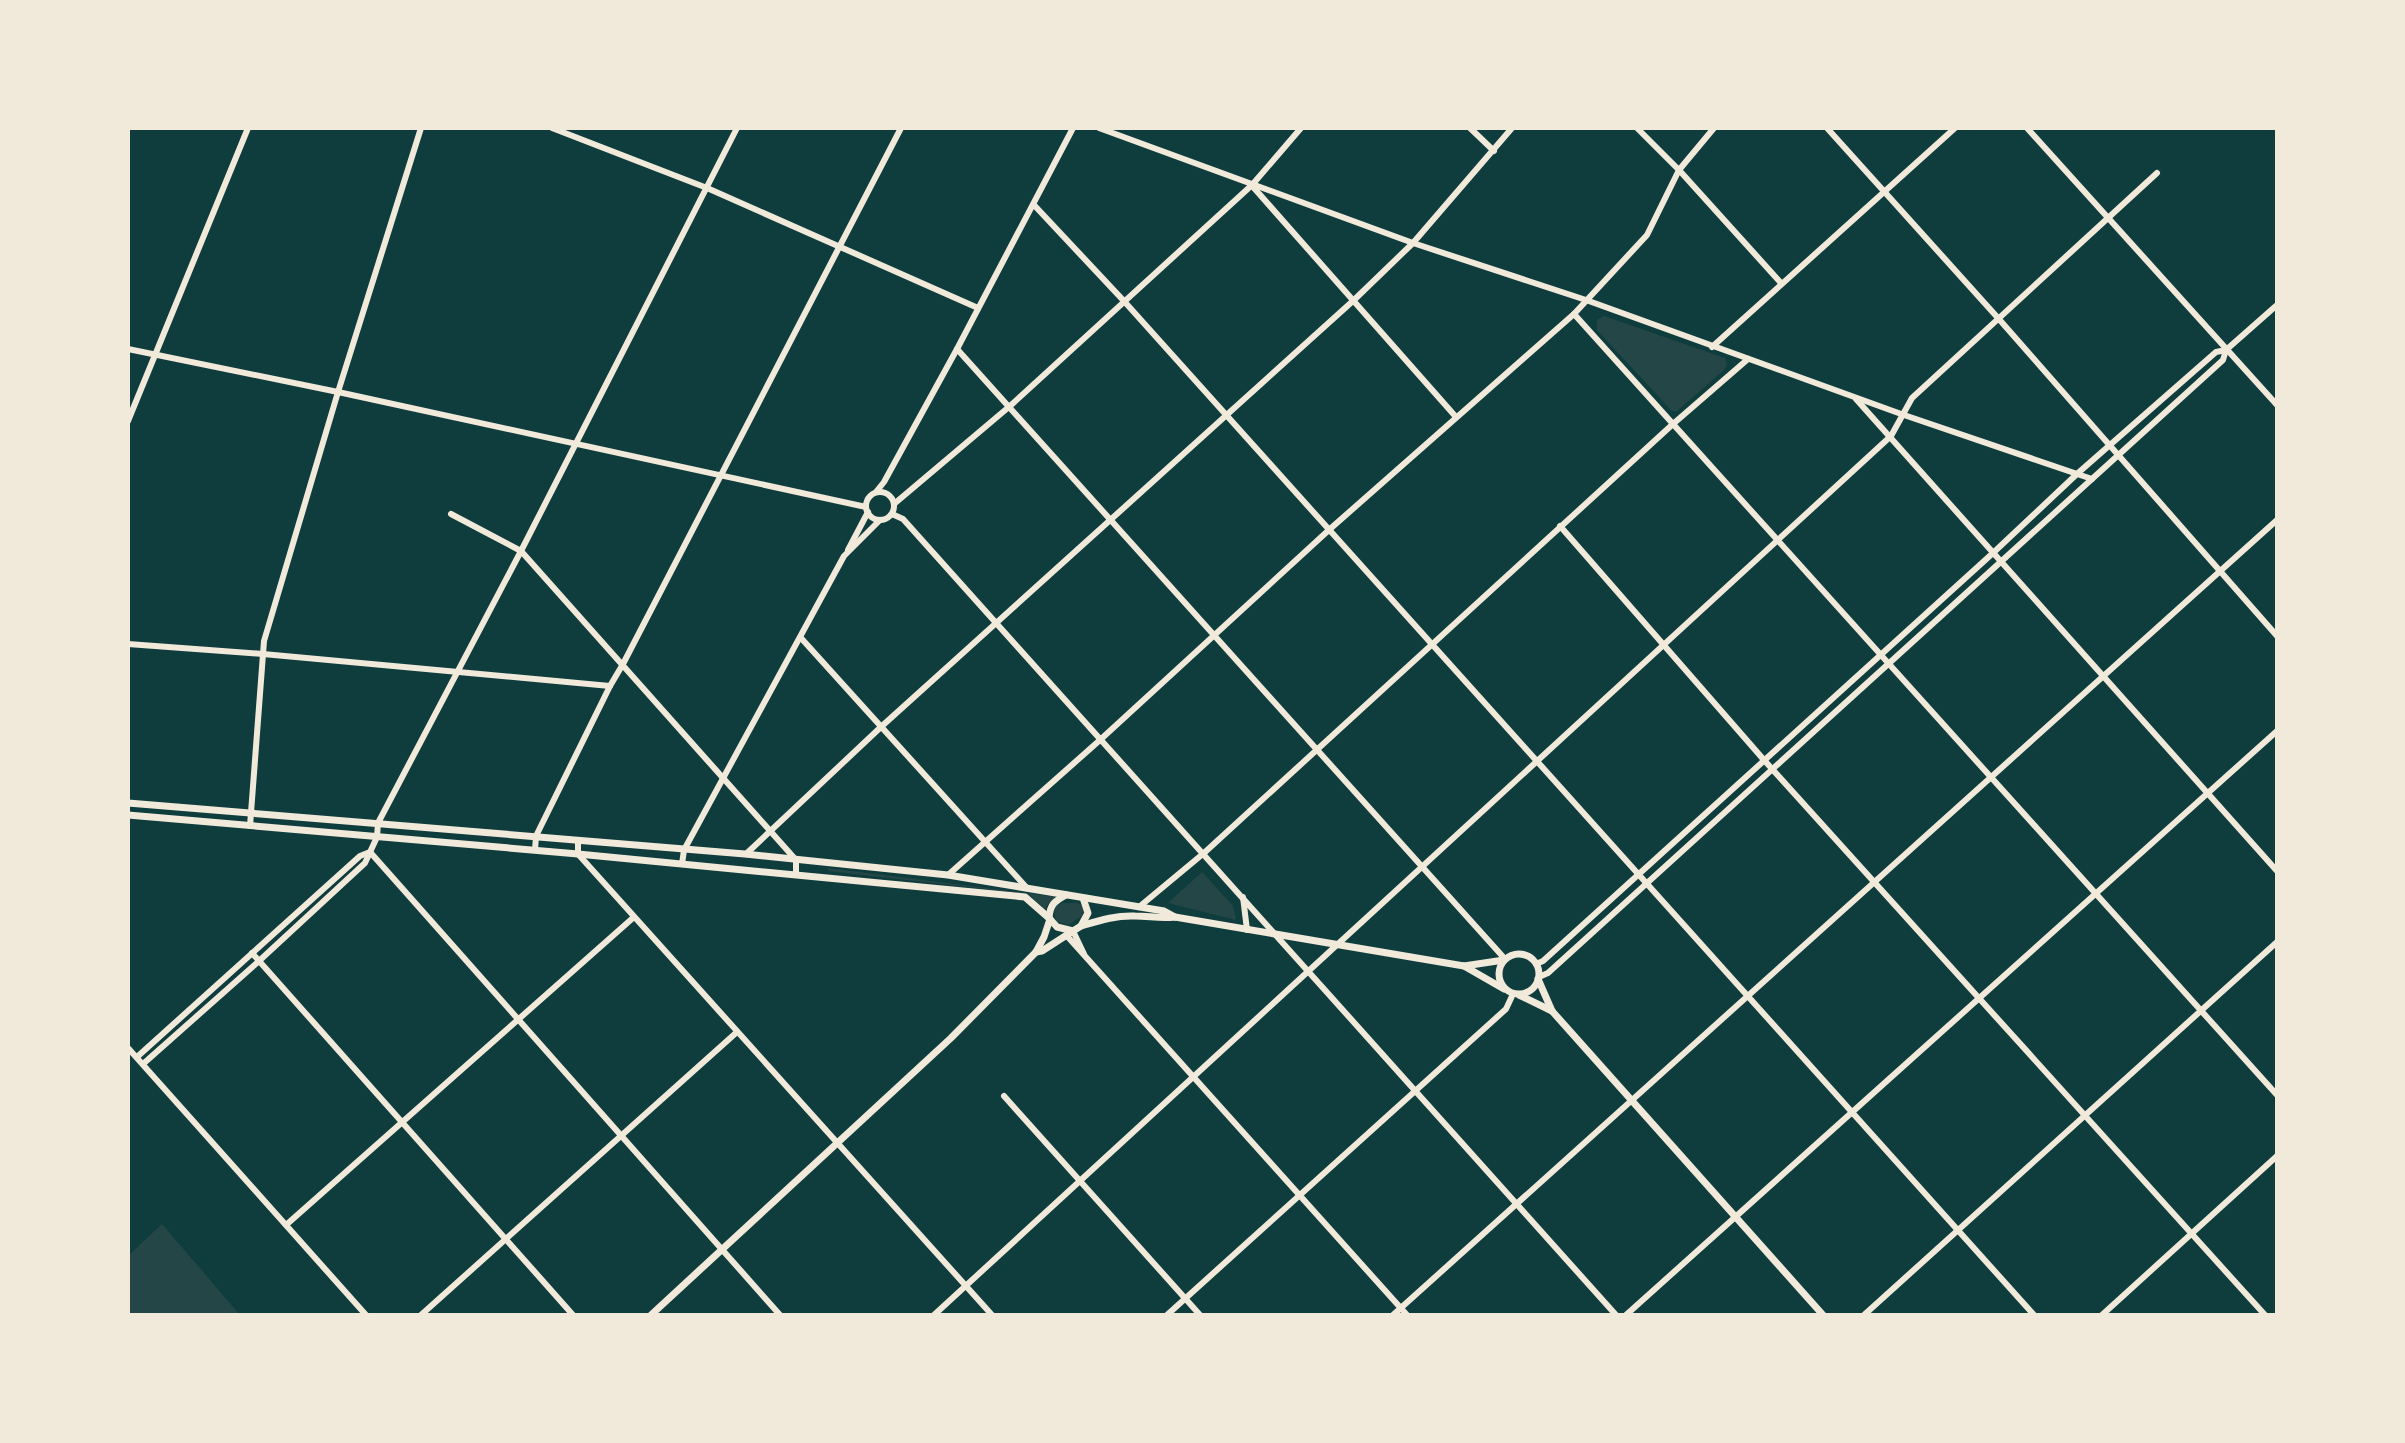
<svg xmlns="http://www.w3.org/2000/svg" width="2405" height="1443" font-family="'Golos Text',sans-serif">
<style>
.green{fill:#244646}
.lines{fill:none;stroke-linecap:round;stroke-linejoin:round}
.minor{stroke:#f1e9da;stroke-width:6}
.tertiary{stroke:#f1e9da;stroke-width:7}
</style>
<rect width="100%" height="100%" fill="#0f3d3e"/>
<g class="green">
<polygon points="1604,316 1725,358 1727,364 1724,370 1677,411 1672,411 1597,330 1597,320"/>
<polygon points="828,868 1057,897 1046,906 1046,910 1028,894 828,871"/>
<polygon points="1202,872 1233,906 1236,920 1168,903"/>
<polygon points="1063,903 1077,903 1083,906 1084,911 1082,916 1068,925 1056,921 1054,912 1056,906"/>
<polygon points="162,1224 240,1315 128,1315 128,1256"/>
</g>
<g class="lines">
<g class="minor">
<polyline points="552,128 707,188 978,308"/>
<polyline points="1099,128 1413,243 1586,300 1904,415 2092,479"/>
<polyline points="1470,128 1494,151"/>
<polyline points="1637,128 1679,170 1781,283"/>
<polyline points="1827,128 1998,318 2277,636"/>
<polyline points="2027,128 2277,405"/>
<polyline points="1254,188 1456,417"/>
<polyline points="1034,205 1123,300 2034,1315"/>
<polyline points="1574,314 2277,1095"/>
<polyline points="1712,347 1955,128"/>
<polyline points="128,349 338,392 866,507"/>
<polyline points="957,349 1505,959"/>
<polyline points="1856,399 2277,871"/>
<polyline points="128,421 248,128"/>
<circle cx="880" cy="506" r="14"/>
<polyline points="876,492 884,482 957,349 1073,128"/>
<polyline points="894,504 1010,406 1252,185 1301,128"/>
<polyline points="451,514 521,551 796,860 796,875"/>
<polyline points="892,514 903,519 1616,1315"/>
<polyline points="1560,526 1764,760 2265,1315"/>
<polyline points="848,550 868,512"/>
<polyline points="801,638 1026,887"/>
<polyline points="128,644 263,654 610,686"/>
<polyline points="250,826 264,641 338,392 421,128"/>
<polyline points="578,841 578,854 992,1315"/>
<polyline points="535,850 536,836 610,686 623,664 901,128"/>
<polyline points="370,852 780,1315"/>
<polyline points="746,854 882,726 1354,300 1413,243 1512,128"/>
<polyline points="682,864 684,850 844,556 880,520"/>
<polyline points="948,875 1100,740 1330,529 1574,314 1647,235 1679,170 1714,128"/>
<polyline points="1243,897 1247,930"/>
<polyline points="1139,907 1204,853 1673,424 1748,359"/>
<polyline points="1073,931 1084,954"/>
<polyline points="1067,936 1407,1315"/>
<polyline points="252,953 573,1315"/>
<polyline points="1536,964 1543,961 1993,553 2078,473 2216,352 2226,350 2277,305"/>
<polyline points="1539,977 1548,973 2223,360 2226,350"/>
<polyline points="128,1048 366,1315"/>
<polyline points="137,1057 360,856 370,852"/>
<polyline points="143,1064 259,961 365,863 377,837 378,823 521,551 737,128"/>
<polyline points="1004,1096 1200,1315"/>
<polyline points="286,1225 634,917"/>
<polyline points="421,1315 737,1032"/>
<polyline points="934,1315 1891,436 1912,398 2157,173"/>
<polyline points="1167,1315 1506,1009 1513,994"/>
<polyline points="1393,1315 2277,520"/>
<polyline points="1626,1315 2277,731"/>
<polyline points="1864,1315 2277,942"/>
<polyline points="2102,1315 2277,1156"/>
</g>
<g class="tertiary">
<polyline points="128,803 745,854 948,875 1164,911 1175,917"/>
<polyline points="128,815 578,854 1025,897 1049,918"/>
<path d="M 1066,895 C 1055,901 1050,904 1049,918 L 1057,927 L 1073,931 L 1081,926 L 1088,913 L 1083,898"/>
<path d="M 1081,926 C 1098,921 1116,915 1135,916 C 1149,916 1161,919 1175,917 L 1464,966 L 1504,960"/>
<polyline points="1036,952 1042,951 1073,931"/>
<circle cx="1519" cy="974" r="20"/>
<polyline points="1464,966 1504,989"/>
<polyline points="1538,979 1552,1011 1823,1315"/>
<polyline points="1519,995 1552,1011"/>
<polyline points="651,1315 951,1038 1036,952 1044,937 1050,919"/>
</g>
</g>
<rect width="2405" height="1443" fill="none" stroke="#f1e9da" stroke-width="260"/>
</svg>
